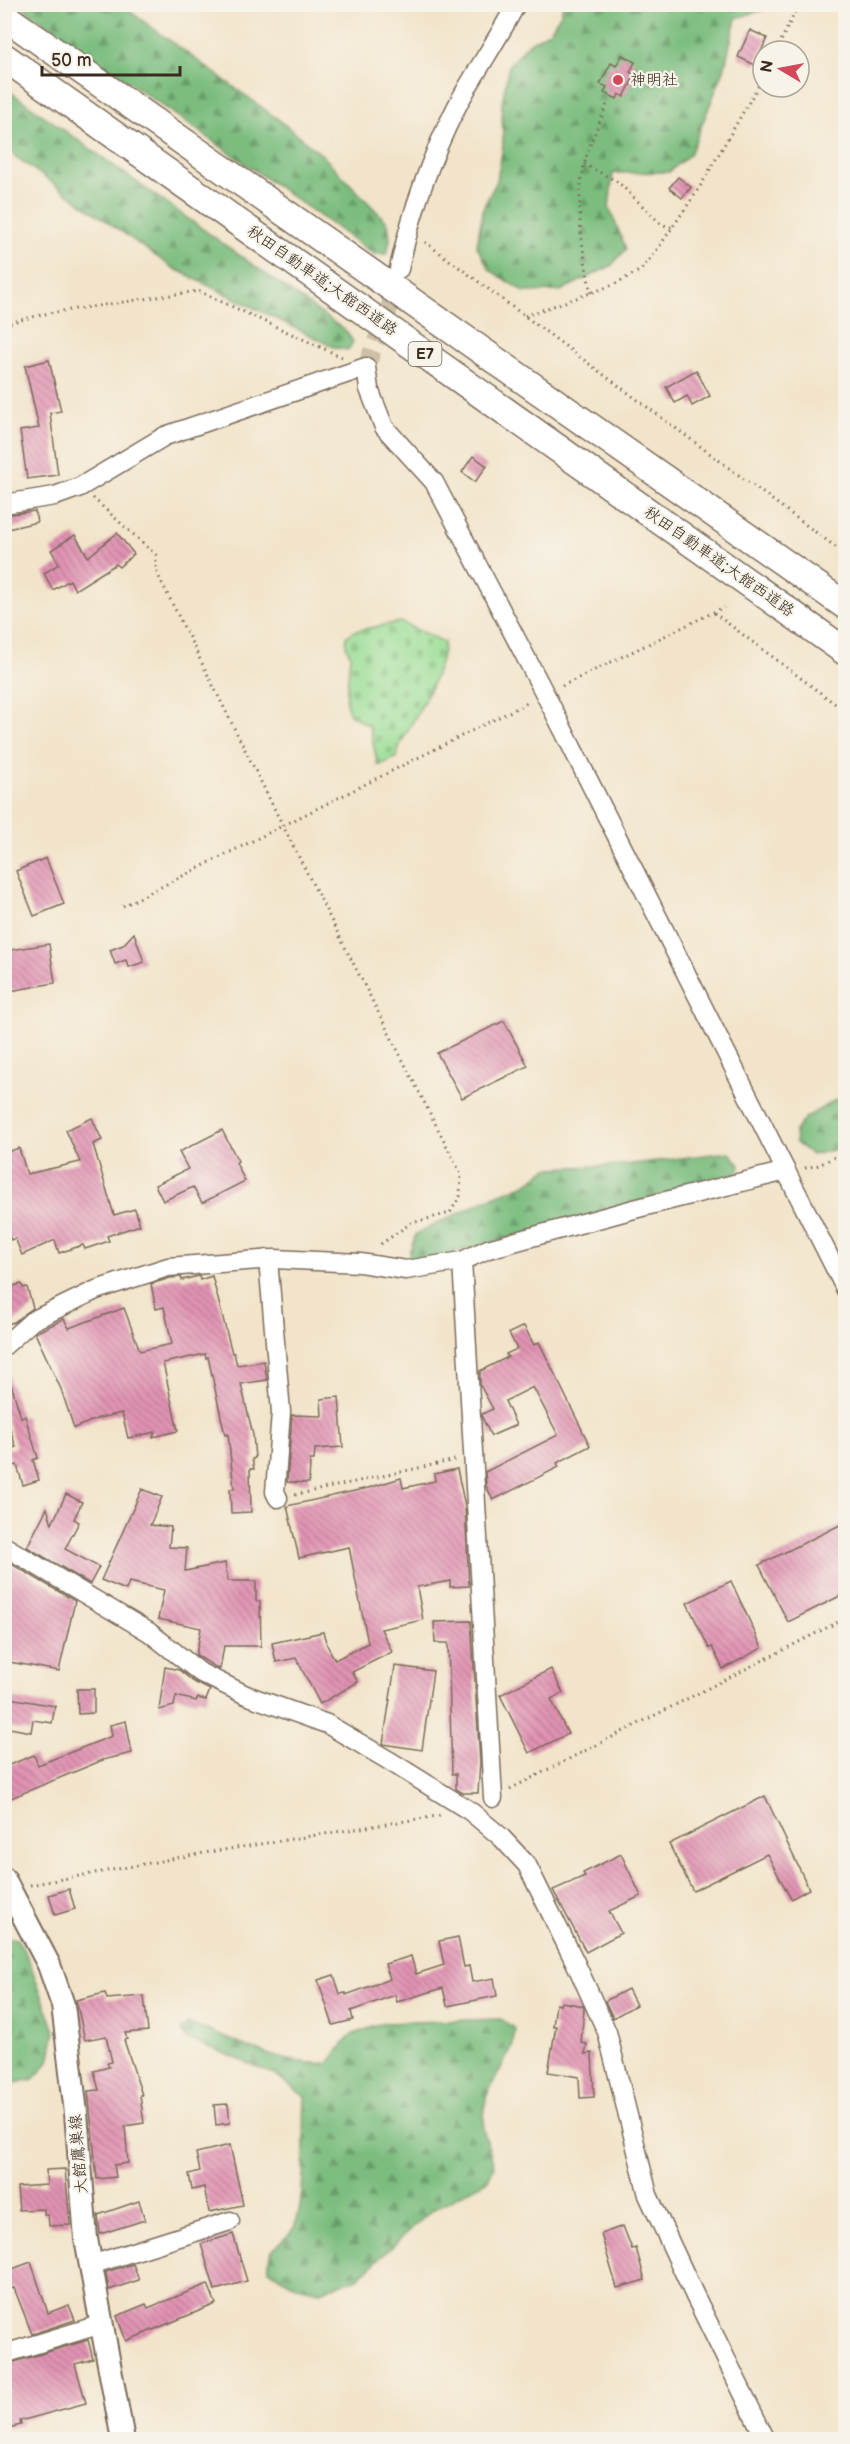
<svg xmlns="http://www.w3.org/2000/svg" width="850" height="2444" font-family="'Balsamiq Sans','Klee One',sans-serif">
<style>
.forest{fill:url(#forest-firs);stroke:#5b744e;stroke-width:1.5}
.cemetery{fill:url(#cemetery-stones);stroke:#6a845a;stroke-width:1.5}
.building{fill:url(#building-back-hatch)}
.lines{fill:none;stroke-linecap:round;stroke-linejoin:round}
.minor-tunnel{stroke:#cdbfa8;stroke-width:18;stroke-dasharray:18 9;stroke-linecap:butt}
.minor-casing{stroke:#7b6b5a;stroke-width:21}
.major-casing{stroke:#7b6b5a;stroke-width:26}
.highway-casing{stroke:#7b6b5a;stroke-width:30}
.path{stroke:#7b6b5a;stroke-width:3;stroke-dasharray:1.5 4.5;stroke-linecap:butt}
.minor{stroke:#fff;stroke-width:18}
.major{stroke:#fff;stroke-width:22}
.highway{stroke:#fff;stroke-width:27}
.poi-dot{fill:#d1495b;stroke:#f7f3e8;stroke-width:2}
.labels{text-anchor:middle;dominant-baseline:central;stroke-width:4.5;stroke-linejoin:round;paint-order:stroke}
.shield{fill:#f7f3e8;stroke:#73665b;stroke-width:1.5}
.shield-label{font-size:15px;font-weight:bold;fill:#3b2a1e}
.poi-label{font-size:16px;fill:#3b2a1e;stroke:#f7f3e8;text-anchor:start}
.street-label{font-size:16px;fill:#3b2a1e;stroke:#f7f3e8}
</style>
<defs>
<pattern id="forest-firs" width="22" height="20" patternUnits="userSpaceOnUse" patternTransform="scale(1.5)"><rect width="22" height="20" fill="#7bbd7f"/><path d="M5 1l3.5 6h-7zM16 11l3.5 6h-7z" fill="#669a67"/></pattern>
<pattern id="cemetery-stones" width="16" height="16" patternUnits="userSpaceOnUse" patternTransform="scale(1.5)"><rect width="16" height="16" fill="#9ade96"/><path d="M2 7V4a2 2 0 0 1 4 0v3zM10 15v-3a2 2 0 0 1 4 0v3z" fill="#86bf81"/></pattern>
<pattern id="building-back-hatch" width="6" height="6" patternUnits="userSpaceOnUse" patternTransform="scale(1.5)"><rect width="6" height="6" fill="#e193b3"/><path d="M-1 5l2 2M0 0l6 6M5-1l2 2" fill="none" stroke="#b87891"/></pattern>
</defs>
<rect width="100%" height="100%" fill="#f7f3e8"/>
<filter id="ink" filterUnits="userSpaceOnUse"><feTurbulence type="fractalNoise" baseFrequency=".0167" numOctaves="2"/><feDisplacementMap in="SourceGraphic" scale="12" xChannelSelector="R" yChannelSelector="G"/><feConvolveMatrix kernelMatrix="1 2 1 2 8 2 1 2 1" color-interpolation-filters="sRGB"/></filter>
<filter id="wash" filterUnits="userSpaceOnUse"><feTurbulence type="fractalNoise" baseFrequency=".008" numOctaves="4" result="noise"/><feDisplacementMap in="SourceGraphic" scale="24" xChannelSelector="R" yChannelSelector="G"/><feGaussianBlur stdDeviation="1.35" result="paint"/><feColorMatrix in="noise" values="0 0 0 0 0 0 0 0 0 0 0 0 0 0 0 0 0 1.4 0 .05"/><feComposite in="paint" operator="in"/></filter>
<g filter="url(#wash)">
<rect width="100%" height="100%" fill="#f2e4ca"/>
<g class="forest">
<polygon points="19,5 121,5 279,120 322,155 388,223 390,239 387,254 374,254"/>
<polygon points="563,5 780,5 736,18 724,70 690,154 669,172 613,173 609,207 626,249 611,266 560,291 524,292 490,270 477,246 483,208 497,181 503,146 502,103 509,65 528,44 550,31 561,14"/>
<polygon points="5,88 347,332 353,342 348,350 336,348 173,268 5,149"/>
<polygon points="845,1094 845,1143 833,1150 812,1155 796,1143 795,1131 805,1118"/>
<polygon points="729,1152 740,1165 738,1174 474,1248 413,1261 409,1253 416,1234 488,1199 526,1184 548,1168 625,1165"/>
<polygon points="5,1937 17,1939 28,1958 55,2031 49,2062 33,2079 5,2085"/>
<path d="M 501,2019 L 515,2029 L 512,2047 L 486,2097 L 483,2129 L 494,2166 L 488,2180 L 432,2210 L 358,2278 L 320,2291 L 293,2285 L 269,2270 C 267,2241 282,2248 293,2229 C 307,2206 303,2127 305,2097 L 276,2075 L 186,2038 L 181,2031 L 188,2024 L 197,2026 C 238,2042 283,2067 328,2063 L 351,2035 L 384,2023 Z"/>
</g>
<path class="cemetery" d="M 400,622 L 444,642 C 441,679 415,715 399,747 L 397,757 L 378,766 L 370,727 L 350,714 L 346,703 L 350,655 L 346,645 L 346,637 L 355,631 Z"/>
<g id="blocks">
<g class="building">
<polygon points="750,30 767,38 755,65 738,57"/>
<polygon points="622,55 635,62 630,72 635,75 624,97 619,94 617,99 604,93 607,87 600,84 611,63 616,66"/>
<polygon points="678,177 691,187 682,198 669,188"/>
<polygon points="49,360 61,411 50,413 58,475 27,479 20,431 39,428 25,366"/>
<polygon points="696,370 710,396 692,406 687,396 675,403 666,387"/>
<polygon points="473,456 487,466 475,482 462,472"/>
<polygon points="35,511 37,522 4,530 4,515"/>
<polygon points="117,533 134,554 119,567 116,564 75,590 70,580 53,590 44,573 59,564 51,550 75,535 88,557"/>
<polygon points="46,858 64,904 34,916 16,871"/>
<polygon points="134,933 144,962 129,967 126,960 115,964 110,950 123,945"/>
<polygon points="49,944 55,983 4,992 4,951"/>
<polygon points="504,1021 528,1066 462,1098 437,1053"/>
<polygon points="92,1118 102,1140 93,1144 114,1215 135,1209 140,1225 107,1236 109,1241 85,1249 83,1245 59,1253 55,1240 22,1255 15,1238 11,1240 4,1225 4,1153 19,1148 27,1174 80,1162 66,1130"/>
<polygon points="222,1130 238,1161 236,1163 245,1181 202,1203 193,1187 163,1201 155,1185 188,1169 179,1152"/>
<polygon points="199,1276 200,1280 212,1276 232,1353 234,1353 237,1365 264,1361 267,1380 241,1384 253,1435 255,1458 252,1459 254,1469 250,1469 251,1512 231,1513 230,1489 234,1489 228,1434 225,1435 208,1357 206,1358 205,1354 163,1363 178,1431 153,1437 155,1432 128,1438 122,1413 99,1418 74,1428 61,1389 35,1333 64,1319 69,1328 124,1308 140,1351 172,1344 164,1307 156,1309 151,1284 170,1278 181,1277 182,1280"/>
<polygon points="22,1284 23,1288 27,1287 33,1308 14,1322 4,1325 4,1288"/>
<polygon points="524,1326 534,1345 539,1342 590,1446 557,1463 559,1467 493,1500 486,1486 485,1472 558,1435 533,1387 505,1401 516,1425 491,1436 482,1417 482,1414 493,1409 480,1385 480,1371 508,1357 506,1354 517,1349 509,1333"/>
<polygon points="8,1374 21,1417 25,1416 38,1458 33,1460 39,1480 23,1485 17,1465 12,1466 7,1450 16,1447 4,1411 4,1375"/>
<polygon points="339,1397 343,1447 315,1449 314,1460 310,1460 309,1483 287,1482 292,1415 322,1416 321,1399"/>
<polygon points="457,1469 465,1506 469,1586 450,1587 450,1581 417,1587 423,1620 381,1629 392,1652 352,1672 358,1682 320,1704 296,1658 276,1662 272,1643 323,1632 327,1645 335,1660 368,1643 349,1547 299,1558 287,1506 368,1488 401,1478 403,1488 435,1481 434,1474"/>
<polygon points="142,1489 162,1497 150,1525 171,1527 169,1547 187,1548 185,1571 225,1563 228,1581 256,1581 256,1601 260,1601 261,1646 224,1646 220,1669 218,1669 196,1655 201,1628 158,1619 164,1590 129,1582 126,1590 101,1580"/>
<polygon points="66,1494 82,1502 74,1519 79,1522 65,1549 99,1567 90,1584 27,1547 47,1508 52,1524"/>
<polygon points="846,1522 846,1593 788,1622 759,1565"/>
<polygon points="10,1563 75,1601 59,1671 4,1661 4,1572"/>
<polygon points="731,1581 762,1648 723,1669 712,1647 709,1648 687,1603"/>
<polygon points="471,1621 480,1762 478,1793 463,1793 456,1789 456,1774 452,1774 448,1643 435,1643 434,1622"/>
<polygon points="395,1666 433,1671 422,1750 383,1744"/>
<polygon points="165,1667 179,1670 194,1682 210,1690 206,1700 198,1698 196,1701 176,1696 174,1706 159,1710"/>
<polygon points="551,1669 563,1693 551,1699 568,1734 529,1753 500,1695"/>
<polygon points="77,1689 94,1689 94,1713 78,1714"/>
<polygon points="4,1697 55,1706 52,1723 33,1720 31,1732 4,1727"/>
<polygon points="126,1721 132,1753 103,1760 4,1801 4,1767 34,1755 38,1765 112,1736 110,1725"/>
<polygon points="765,1796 809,1889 791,1899 767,1854 693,1891 669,1844"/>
<polygon points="621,1854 641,1896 609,1911 621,1933 586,1952 553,1890 585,1876 583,1873"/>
<polygon points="69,1889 75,1909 55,1915 49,1895"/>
<polygon points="458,1937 464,1967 469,1966 472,1982 494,1978 497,1996 447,2006 443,1988 397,2002 395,1995 351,2011 353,2020 333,2025 318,1980 334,1975 340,1994 346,1993 346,1995 390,1979 385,1964 411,1956 416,1974 444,1965 439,1941"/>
<polygon points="628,1989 636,2005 613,2018 605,2001"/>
<polygon points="105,1993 107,1999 144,1996 148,2031 125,2033 127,2039 124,2040 142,2095 140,2095 144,2123 125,2126 128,2163 114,2165 116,2177 97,2179 88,2091 99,2090 94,2071 109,2067 107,2063 112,2062 106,2036 85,2040 76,2000"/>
<polygon points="561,2002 583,2006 584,2009 581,2043 587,2044 585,2054 592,2053 594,2097 580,2098 579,2077 548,2072 556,2026 553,2026 556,2004 560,2005"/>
<polygon points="228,2104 230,2123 216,2125 214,2105"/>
<polygon points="230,2145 243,2205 209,2212 204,2187 192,2190 189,2174 200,2171 196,2153"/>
<polygon points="65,2169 70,2225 49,2226 48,2215 44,2215 44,2209 19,2210 17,2187 47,2185 46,2170"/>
<polygon points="139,2201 145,2220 100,2234 98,2215"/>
<polygon points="623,2226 632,2249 636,2248 645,2280 617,2288 601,2234"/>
<polygon points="233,2234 247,2281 215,2290 201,2244"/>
<polygon points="31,2262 48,2313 69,2305 75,2320 32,2334 14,2288 4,2291 4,2272"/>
<polygon points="133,2264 139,2280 109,2290 106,2272"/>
<polygon points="208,2284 216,2304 126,2341 117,2316 146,2304 148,2308"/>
<polygon points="88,2340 93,2359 75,2364 86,2403 20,2421 21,2425 4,2429 4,2365"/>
</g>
</g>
</g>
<g filter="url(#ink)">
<use href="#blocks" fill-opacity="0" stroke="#7b6b5a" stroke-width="1.5"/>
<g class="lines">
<polyline class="minor-tunnel" points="366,367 390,306 396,282"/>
<defs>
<g id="minor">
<path d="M 399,269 C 411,214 430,159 456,108 C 474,73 498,40 516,4"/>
<polyline points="4,504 55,496 80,487 165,436 366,367 369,389 384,427 434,482 545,694 846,1290"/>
<polyline points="268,1259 281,1412 275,1492 278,1498"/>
<polyline points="462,1261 493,1798"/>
<polyline points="4,1346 32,1321 96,1290 168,1267 274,1259 360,1263 406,1270 462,1261 488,1249 634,1209 786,1171"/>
<polyline points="4,1546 149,1632 201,1673 246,1695 327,1724 388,1760 470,1811 501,1837 527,1865 576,1964 607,2032 648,2195 695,2296 766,2440"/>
<polyline points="91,2265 230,2221"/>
<polyline points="4,2354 102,2324"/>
</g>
<polyline id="major" points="4,1879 49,1965 63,2005 76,2113 86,2239 123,2440"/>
<g id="highway">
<polyline points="4,16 846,606"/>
<polyline points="4,57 846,652"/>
</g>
</defs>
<use href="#minor" class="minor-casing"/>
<use href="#major" class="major-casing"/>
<use href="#highway" class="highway-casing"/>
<g class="path">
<polyline points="776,51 799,4"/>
<polyline points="584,164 618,182 660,223 668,227 673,227"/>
<polyline points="425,242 837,548 846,544"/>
<path d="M 591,293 C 582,247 573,200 587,154 C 593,136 601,119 608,102"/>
<polyline points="525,316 613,285 641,270 659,247 698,190 763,78"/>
<polyline points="4,324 49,313 198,291 342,357"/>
<polyline points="93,498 156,555 156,571 283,826 461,1174 460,1196 450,1213 411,1223 381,1244 380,1248"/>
<polyline points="714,613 846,712"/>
<polyline points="562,686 724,607"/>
<polyline points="123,906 529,702"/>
<polyline points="805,1168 819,1165 846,1151"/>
<polyline points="295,1495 455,1460"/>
<polyline points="510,1789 846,1618"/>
<polyline points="30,1885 204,1853 443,1815"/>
</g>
<use href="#minor" class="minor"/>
<use href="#major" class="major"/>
<use href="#highway" class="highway"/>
</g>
</g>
<circle class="poi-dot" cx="618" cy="80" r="6"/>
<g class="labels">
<rect class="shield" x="408.5" y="342" width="33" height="24" rx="4.5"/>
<g class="shield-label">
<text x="425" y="354">E7</text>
</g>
<g class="poi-label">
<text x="630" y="80">神明社</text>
</g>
<g class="street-label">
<text transform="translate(322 281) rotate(35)">秋田自動車道;大館西道路</text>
<text transform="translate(719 562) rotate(35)">秋田自動車道;大館西道路</text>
<text transform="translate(79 2154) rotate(-95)">大館鷹巣線</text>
</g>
</g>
<rect width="850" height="2444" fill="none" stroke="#f7f3e8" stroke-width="24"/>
<g transform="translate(781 69) rotate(280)"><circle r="28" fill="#f7f3e8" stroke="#aca397" stroke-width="1.5"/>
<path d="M0-4.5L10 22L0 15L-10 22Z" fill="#d1495b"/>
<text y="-9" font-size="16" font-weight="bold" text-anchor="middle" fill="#3b2a1e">N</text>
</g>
<path d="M42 66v9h138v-9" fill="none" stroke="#3b2a1e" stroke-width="3"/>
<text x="51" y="66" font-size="18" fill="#3b2a1e" stroke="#f7f3e8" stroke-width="4.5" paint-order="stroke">50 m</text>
</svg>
